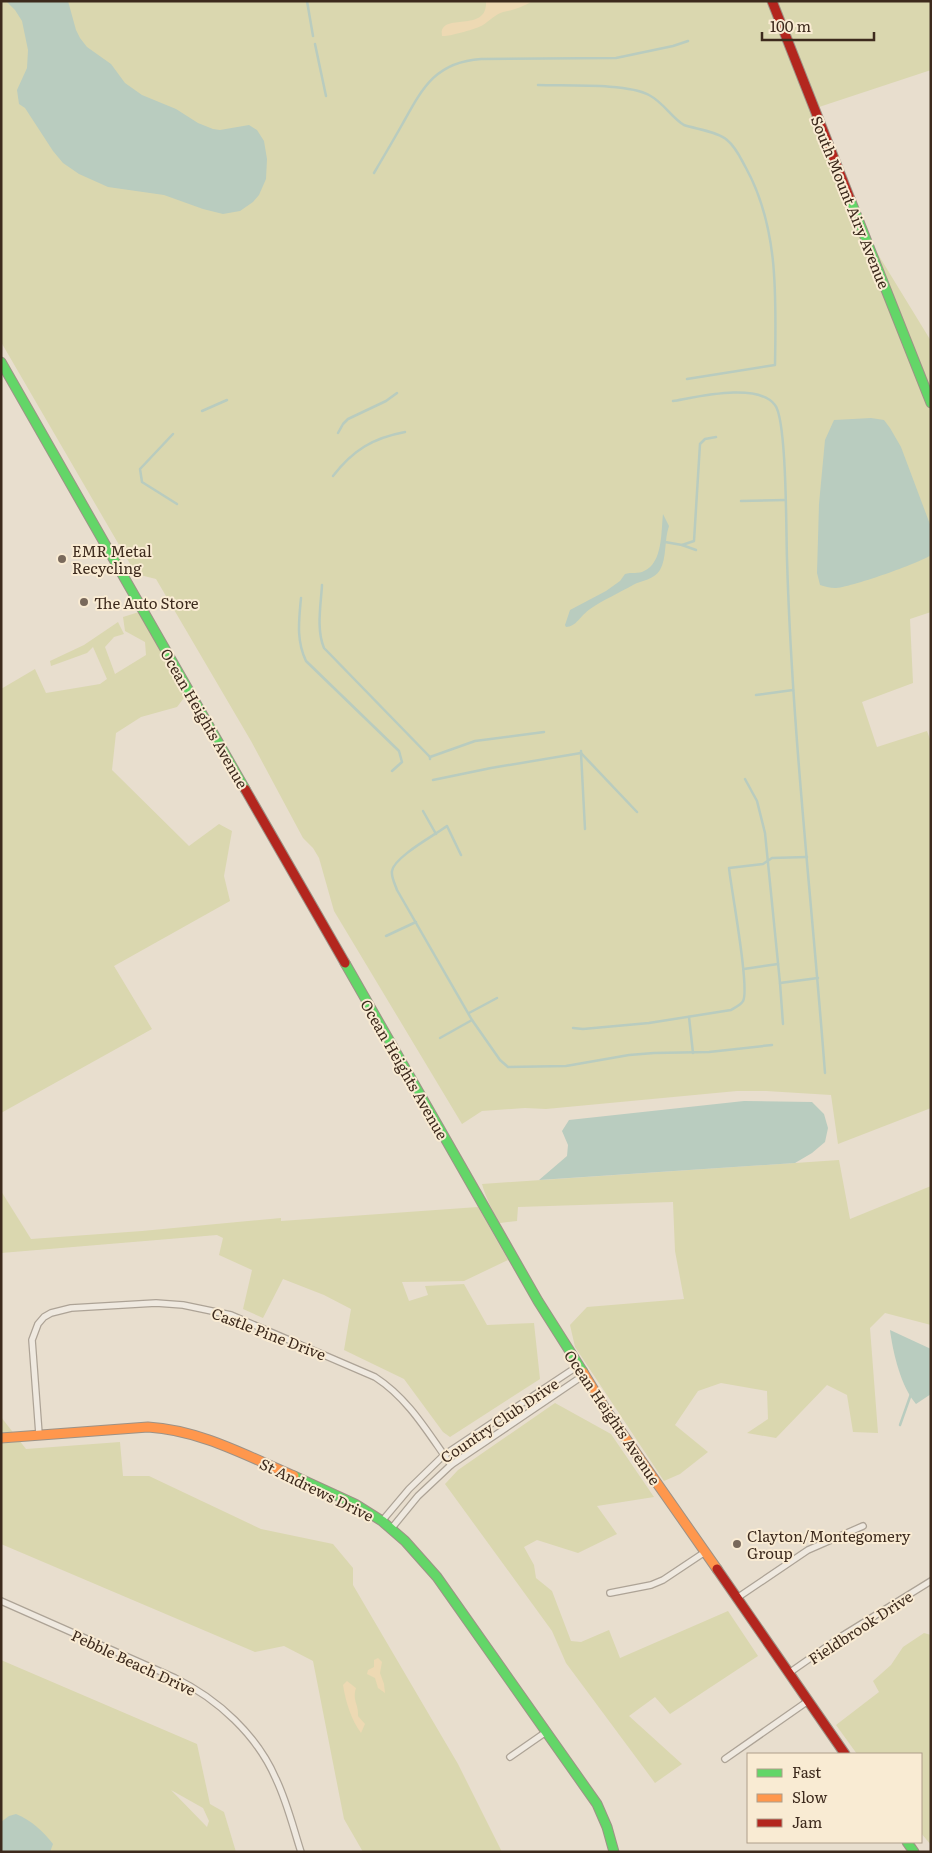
<svg xmlns="http://www.w3.org/2000/svg" width="932" height="1853" font-family="Literata,serif">
<style>
.green{fill:#dad7af;fill-rule:evenodd}
.sand{fill:#edd9b3}
.water{fill:#b9ccbf}
.lines{fill:none;stroke-linecap:round;stroke-linejoin:round}
.stream{stroke:#b9ccbf;stroke-width:2.5}
.street-casing{stroke:#ada396;stroke-width:8}
.fast-casing{stroke:#9d9286;stroke-width:11}
.slow-casing{stroke:#9d9286;stroke-width:11}
.jam-casing{stroke:#9d9286;stroke-width:11}
.street{stroke:#efe9e0;stroke-width:5.5}
.fast{stroke:#63d668;stroke-width:9}
.slow{stroke:#ff974d;stroke-width:9}
.jam{stroke:#b3261e;stroke-width:9}
.poi-dot{fill:#79695b;stroke:#f9ebd3;stroke-width:2}
.labels{text-anchor:middle;dominant-baseline:central;stroke-width:4;stroke-linejoin:round;paint-order:stroke}
.street-label{font-size:15px;fill:#3d2a1d;stroke:#f9ebd3}
.poi-label{font-size:15px;fill:#3d2a1d;stroke:#f9ebd3;text-anchor:start}
</style>
<rect width="100%" height="100%" fill="#e8dece"/>
<g class="green">
<polygon points="1,1 931,1 931,70 813,109 857,220 931,341 931,612 910,619 913,683 862,702 877,747 927,731 931,742 931,1108 838,1144 831,1095 766,1091 737,1091 546,1109 525,1108 482,1111 462,1124 334,911 319,858 313,848 303,838 251,741 156,579 136,574 1,342"/>
<polygon points="139,612 186,695 177,707 141,717 116,733 112,770 189,846 219,824 232,831 224,876 230,901 114,966 152,1029 1,1113 1,689 35,669 46,693 100,684 107,679 93,647 87,653 51,666 50,661 84,645 118,622 124,634 114,637 105,647 115,674 146,655 145,642 125,631 123,617"/>
<path d="M 839,1160 L 850,1219 L 931,1186 L 931,1325 L 885,1313 L 870,1328 L 878,1433 L 853,1432 L 847,1395 L 827,1385 L 776,1438 L 747,1433 L 768,1419 L 767,1391 L 721,1383 L 698,1391 L 675,1425 L 708,1452 L 680,1474 L 664,1481 L 575,1347 L 570,1325 L 587,1307 L 684,1299 L 675,1251 L 673,1202 L 518,1207 L 517,1221 L 500,1223 C 492,1210 486,1198 482,1184 Z"/>
<polygon points="1,1191 31,1239 142,1231 281,1218 281,1221 478,1207 508,1260 464,1281 402,1282 409,1301 428,1295 425,1286 464,1284 487,1325 534,1323 540,1379 450,1437 443,1432 404,1379 344,1350 351,1309 324,1295 283,1279 263,1318 243,1309 252,1270 219,1255 223,1238 217,1235 1,1253"/>
<polygon points="555,1403 611,1434 654,1497 597,1506 617,1534 578,1553 537,1540 524,1547 534,1565 536,1578 552,1591 571,1641 581,1642 609,1630 620,1658 728,1611 758,1656 670,1714 655,1697 629,1716 682,1764 655,1783 566,1663 552,1631 445,1484 458,1470"/>
<polygon points="1,1417 26,1449 120,1442 123,1476 149,1476 261,1529 333,1544 353,1568 353,1585 458,1764 502,1852 363,1852 344,1819 313,1661 284,1646 255,1652 1,1544"/>
<polygon points="924,1633 931,1635 931,1845 921,1833 921,1754 857,1754 836,1725 879,1692 873,1681 891,1665 903,1647"/>
<path d="M 1,1660 L 197,1744 L 210,1804 L 224,1812 L 236,1852 L 1,1852 ZM 171,1790 L 203,1808 L 209,1821 L 207,1827 Z"/>
</g>
<g class="sand">
<path d="M 486,1 L 533,1 C 522,7 514,10 503,12 C 496,14 489,21 483,25 C 477,29 447,37 442,36 C 438,10 488,35 486,1 Z"/>
<polygon points="378,1658 382,1662 380,1673 384,1684 385,1693 378,1688 375,1678 367,1674 368,1670 374,1667 374,1660"/>
<path d="M 347,1681 L 356,1688 C 352,1701 359,1704 358,1716 L 365,1724 L 361,1733 C 351,1719 346,1703 343,1685 Z"/>
</g>
<g class="water">
<polygon points="6,1 68,1 76,30 80,38 87,47 111,64 125,83 142,95 176,109 198,123 213,129 220,130 249,125 257,130 264,141 267,159 266,179 259,195 253,202 240,211 223,214 203,209 164,195 108,187 79,174 63,163 53,151 25,108 19,104 17,90 27,68 28,50 22,21 15,10"/>
<path d="M 871,418 L 884,420 L 890,428 L 901,447 L 931,527 L 931,555 C 920,563 849,588 835,588 C 830,588 824,586 820,585 L 817,573 L 819,504 L 825,440 L 834,420 Z"/>
<path d="M 663,514 L 669,526 C 664,540 667,558 660,570 C 654,580 642,580 633,585 C 619,593 603,600 590,609 C 581,615 576,627 566,627 L 565,625 L 570,610 L 606,591 L 620,581 L 625,574 C 631,572 639,574 644,571 C 663,563 661,531 663,514 Z"/>
<polygon points="744,1101 812,1102 824,1114 828,1128 825,1142 812,1153 795,1163 539,1180 567,1156 568,1145 562,1131 569,1120"/>
<path d="M 890,1330 L 931,1349 L 931,1394 L 916,1404 C 901,1387 893,1353 890,1330 Z"/>
<path d="M 16,1814 C 31,1820 43,1831 53,1844 L 50,1852 L 1,1852 L 1,1822 L 9,1816 Z"/>
</g>
<g class="lines">
<g class="stream">
<polyline points="307,1 313,36"/>
<polyline points="315,44 326,96"/>
<path d="M 538,85 C 565,86 628,83 649,95 C 664,103 671,117 684,125 C 696,129 719,132 727,140 C 736,147 741,159 746,168 C 779,228 776,298 775,365 L 687,379"/>
<path d="M 374,173 C 384,156 394,139 403,123 C 423,87 436,62 481,59 L 616,58 L 673,46 L 688,41"/>
<path d="M 673,401 C 697,397 758,382 775,405 C 787,420 786,534 787,559 C 792,731 812,902 825,1073"/>
<polyline points="202,411 227,400"/>
<polyline points="338,433 343,424 348,419 386,401 397,393"/>
<polyline points="173,434 140,469 142,482 177,504"/>
<path d="M 333,476 C 353,450 373,438 405,432"/>
<polyline points="741,501 785,500"/>
<polyline points="665,542 682,545 694,541 700,444 705,439 716,437"/>
<polyline points="682,545 696,550"/>
<path d="M 322,585 C 321,604 316,629 324,648 L 430,757"/>
<path d="M 301,598 C 299,620 296,640 306,661 L 399,751 L 402,762 L 392,771"/>
<polyline points="756,695 793,690"/>
<polyline points="581,753 637,812"/>
<polyline points="581,753 585,829"/>
<polyline points="430,759 430,757 475,741 544,732"/>
<polyline points="745,779 757,801 765,833 780,983 783,1024"/>
<polyline points="433,780 491,768 581,753 581,751"/>
<polyline points="423,811 436,834"/>
<path d="M 461,855 L 447,826 C 435,835 394,857 392,871 C 391,877 395,884 397,890 L 472,1020 L 500,1060 L 508,1067 L 566,1066 L 629,1055 L 654,1053 L 709,1052 L 772,1045"/>
<polyline points="386,936 416,922"/>
<polyline points="744,969 778,964"/>
<polyline points="780,983 818,978"/>
<polyline points="469,1013 497,998"/>
<polyline points="689,1017 693,1053"/>
<path d="M 573,1028 L 583,1029 L 649,1023 L 731,1010 C 734,1008 741,1005 743,1001 C 750,989 731,888 729,868 L 763,864 L 772,858 L 807,857"/>
<polyline points="440,1038 472,1020"/>
<polyline points="900,1425 911,1394"/>
</g>
<defs>
<g id="street">
<path d="M 39,1434 L 32,1340 L 38,1324 L 44,1317 L 51,1313 L 71,1308 L 156,1303 L 183,1305 L 231,1315 L 375,1377 C 409,1399 428,1433 451,1465"/>
<polyline points="382,1521 409,1489 444,1455 578,1366"/>
<polyline points="391,1529 418,1496 451,1465 584,1375"/>
<polyline points="610,1593 651,1585 663,1580 705,1552"/>
<polyline points="737,1598 808,1550 863,1526"/>
<path d="M 1,1601 L 175,1678 C 218,1699 257,1735 276,1779 C 287,1802 293,1827 301,1852"/>
<polyline points="789,1673 842,1636 931,1581"/>
<polyline points="510,1757 546,1732"/>
<polyline points="725,1759 808,1701"/>
</g>
<g id="fast">
<polyline points="850,199 931,403"/>
<polyline points="1,362 245,789"/>
<polyline points="345,963 538,1301 583,1372"/>
<polyline points="294,1476 355,1504 382,1521 405,1541 437,1577 597,1804 607,1827 614,1852"/>
<polyline points="907,1842 914,1852"/>
</g>
<g id="slow">
<polyline points="583,1372 608,1413 717,1569"/>
<path d="M 1,1438 L 148,1427 C 200,1430 247,1456 294,1476"/>
</g>
<g id="jam">
<polyline points="772,1 850,199"/>
<polyline points="245,789 345,963"/>
<polyline points="717,1569 845,1754"/>
</g>
</defs>
<use href="#street" class="street-casing"/>
<use href="#fast" class="fast-casing"/>
<use href="#slow" class="slow-casing"/>
<use href="#jam" class="jam-casing"/>
<use href="#street" class="street"/>
<use href="#fast" class="fast"/>
<use href="#slow" class="slow"/>
<use href="#jam" class="jam"/>
</g>
<g class="poi-dot">
<circle cx="62" cy="559" r="5"/>
<circle cx="84" cy="602" r="5"/>
<circle cx="737" cy="1544" r="5"/>
</g>
<g class="labels">
<g class="street-label">
<text transform="translate(851 202) rotate(68)">South Mount Airy Avenue</text>
<text transform="translate(205 718) rotate(60)">Ocean Heights Avenue</text>
<text transform="translate(405 1069) rotate(60)">Ocean Heights Avenue</text>
<text transform="translate(269 1333) rotate(21)">Castle Pine Drive</text>
<text transform="translate(613 1417) rotate(56)">Ocean Heights Avenue</text>
<text transform="translate(499 1420) rotate(-34)">Country Club Drive</text>
<text transform="translate(317 1489) rotate(26)">St Andrews Drive</text>
<text transform="translate(860 1627) rotate(-33)">Fieldbrook Drive</text>
<text transform="translate(134 1662) rotate(25)">Pebble Beach Drive</text>
</g>
<g class="poi-label">
<text x="72" y="550">EMR Metal<tspan x="72" dy="17">Recycling</tspan></text>
<text x="94" y="602">The Auto Store</text>
<text x="747" y="1535">Clayton/Montegomery<tspan x="747" dy="17">Group</tspan></text>
</g>
</g>
<rect width="932" height="1853" fill="none" stroke="#3d2a1d" stroke-width="5"/>
<rect x="747" y="1753" width="175" height="90" fill="#f9ebd3" stroke="#ae9e8a"/>
<rect x="757" y="1769" width="25" height="8" fill="#63d668" stroke="#ae9e8a"/>
<text x="792" y="1778" font-size="15" fill="#3d2a1d">Fast</text>
<rect x="757" y="1794" width="25" height="8" fill="#ff974d" stroke="#ae9e8a"/>
<text x="792" y="1803" font-size="15" fill="#3d2a1d">Slow</text>
<rect x="757" y="1819" width="25" height="8" fill="#b3261e" stroke="#ae9e8a"/>
<text x="792" y="1828" font-size="15" fill="#3d2a1d">Jam</text>
<path d="M762 32v8h112v-8" fill="none" stroke="#3d2a1d" stroke-width="2.5"/>
<text x="770" y="32" font-size="15" fill="#3d2a1d" stroke="#f9ebd3" stroke-width="4" paint-order="stroke">100 m</text>
</svg>
